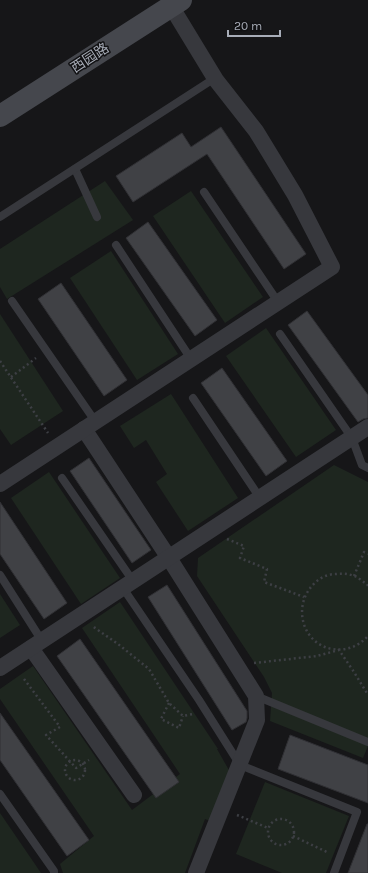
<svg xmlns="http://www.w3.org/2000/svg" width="368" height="873" font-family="Karla,'Noto Sans SC',sans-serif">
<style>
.green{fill:#1e261f}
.building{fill:#404145;stroke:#303034}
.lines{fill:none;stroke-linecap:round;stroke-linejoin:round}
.path{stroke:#3d3f44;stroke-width:2.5;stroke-dasharray:2 3;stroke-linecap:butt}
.lane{stroke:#37383d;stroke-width:8}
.street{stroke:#37383d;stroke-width:16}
.secondary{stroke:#45474d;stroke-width:22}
.labels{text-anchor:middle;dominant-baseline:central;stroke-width:3;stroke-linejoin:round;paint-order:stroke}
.street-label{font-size:14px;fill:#a8adb8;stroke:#111113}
</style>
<rect width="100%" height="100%" fill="#161618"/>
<g class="green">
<polygon points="105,181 133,220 7,299 0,287 0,249"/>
<polygon points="191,191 263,297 225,323 153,216"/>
<polygon points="111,251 178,354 137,380 70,278"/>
<polygon points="0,314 63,411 11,445 0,429"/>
<polygon points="266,328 336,430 296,457 226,356"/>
<polygon points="171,394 238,498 188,531 156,482 167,474 146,440 134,448 120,426"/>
<polygon points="334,465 368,482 368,746 363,758 270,721 272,693 264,677 197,576 198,558"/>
<polygon points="49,472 120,578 81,604 11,498"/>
<polygon points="0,594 20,625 0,638"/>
<polygon points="120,602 218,749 217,749 230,772 211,821 205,819 185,873 63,873 60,864 94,836 0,699 0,689 33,666 132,810 180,774 82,628"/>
<polygon points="265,782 349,816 326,873 282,873 236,854"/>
<polygon points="0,813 41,873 0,873"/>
</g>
<g class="building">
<polygon points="221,127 306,254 284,269 207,154 133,202 116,176 182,133 191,147"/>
<polygon points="148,222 217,320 195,336 126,238"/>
<polygon points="61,283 127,380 104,396 38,299"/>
<polygon points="307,311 368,395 368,418 363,419 358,422 288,325"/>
<polygon points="222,368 287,461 266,476 201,383"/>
<polygon points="89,458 151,550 132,563 70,471"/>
<polygon points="0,502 67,603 44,619 0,554"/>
<polygon points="167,585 247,711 247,718 246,722 232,730 148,597"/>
<polygon points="80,639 179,782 156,798 57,656"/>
<polygon points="0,713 89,840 67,856 0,760"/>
<polygon points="290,735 368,765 368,803 278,769"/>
<polygon points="367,824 368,824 368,873 348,873"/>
</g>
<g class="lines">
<g class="path">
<polyline points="0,361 48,433"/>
<polyline points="11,377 36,358"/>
<polyline points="227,539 244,546 240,558 267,569 264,582 304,597"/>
<polyline points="354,576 364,552 368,554"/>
<path d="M 368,586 L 367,584 C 363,582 360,579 357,577 C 350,574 343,573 336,574 C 329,574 321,577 316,582 C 292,602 300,643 332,649 C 346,651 358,647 368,636"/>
<polyline points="94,627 95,628 118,644 149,669 169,703 183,716 193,714"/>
<polyline points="254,663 317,656 339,650 354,672 368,695"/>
<polyline points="24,679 60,727 46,735 76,768 89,760"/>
<polyline points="169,703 161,719 179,728 183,716"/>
<circle cx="75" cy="770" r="10"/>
<polyline points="237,815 268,828"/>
<circle cx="281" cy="832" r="13"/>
<polyline points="293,836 329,853"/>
</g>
<g class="lane">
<polyline points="75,169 97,217"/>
<polyline points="204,192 278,302"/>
<polyline points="0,217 215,78"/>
<polyline points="116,245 191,359"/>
<polyline points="12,301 95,421"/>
<polyline points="280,334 352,438 362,465 368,468"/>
<polyline points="193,398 260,498"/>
<polyline points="62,478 133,581"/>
<polyline points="0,575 42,641"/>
<polyline points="123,588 199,700 240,765 357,812 334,873"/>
<polyline points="256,696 368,742"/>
<polyline points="0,794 54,871 54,873"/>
</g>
<g class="street">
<polyline points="84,429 169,558 256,696 257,720 196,873"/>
<polyline points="0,484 332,267 295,195 256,131 216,80 171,6"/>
<polyline points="31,648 134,795"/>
<polyline points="0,668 368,427"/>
</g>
<polyline class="secondary" points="0,116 181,0"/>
</g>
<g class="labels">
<g class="street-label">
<text transform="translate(90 58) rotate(-33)">西园路</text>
</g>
</g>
<path d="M228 30v6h52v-6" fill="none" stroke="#a8adb8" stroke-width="2"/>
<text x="234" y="30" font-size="12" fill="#a8adb8" stroke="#111113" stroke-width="3" paint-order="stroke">20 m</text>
</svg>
